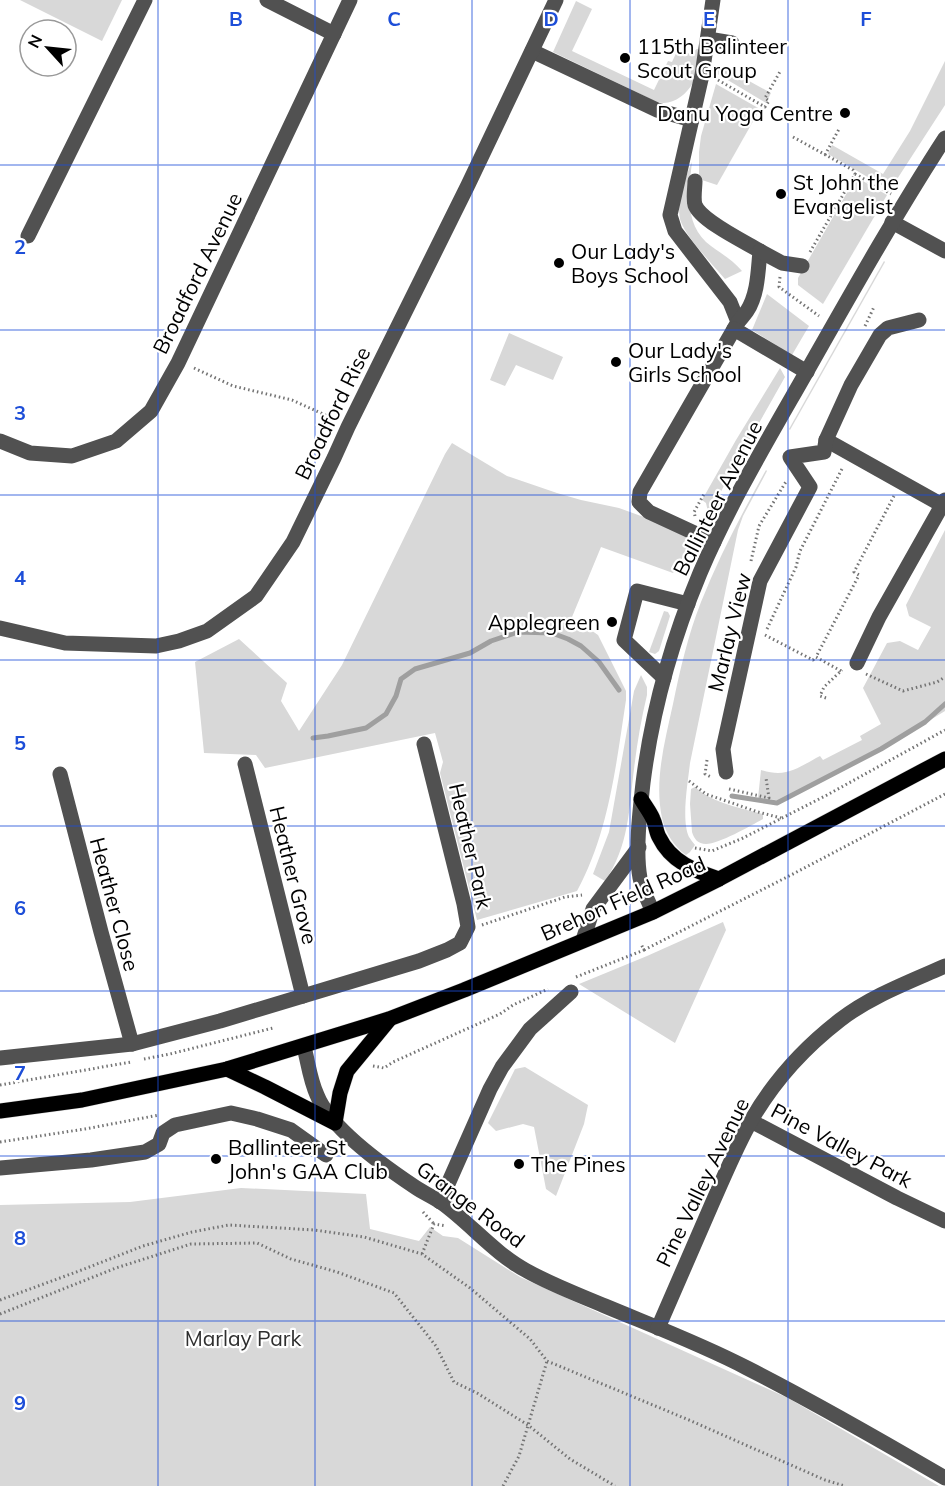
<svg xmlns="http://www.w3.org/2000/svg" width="945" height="1486" font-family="Mulish,sans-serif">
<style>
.green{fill:#d8d8d8}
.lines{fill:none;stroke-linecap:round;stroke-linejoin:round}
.stream{stroke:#9f9f9f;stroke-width:5}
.major-casing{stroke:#dbdbdb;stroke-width:16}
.path{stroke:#737373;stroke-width:3;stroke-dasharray:1.5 3;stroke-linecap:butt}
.minor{stroke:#515151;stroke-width:15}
.major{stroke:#000;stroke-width:15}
.grid{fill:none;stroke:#1d4ed8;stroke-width:1.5;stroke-opacity:0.55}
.poi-dot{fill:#000;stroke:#fff;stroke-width:2}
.labels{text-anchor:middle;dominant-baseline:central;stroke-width:4.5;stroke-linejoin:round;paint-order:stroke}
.poi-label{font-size:21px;fill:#000;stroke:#fff;text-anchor:start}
.street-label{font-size:21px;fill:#000;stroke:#fff}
.park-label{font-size:21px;fill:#2f2f2f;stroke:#fff}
.grid-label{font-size:20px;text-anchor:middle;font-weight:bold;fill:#1d4ed8;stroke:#fff;stroke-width:4.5;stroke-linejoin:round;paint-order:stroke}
</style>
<rect width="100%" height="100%" fill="#fff"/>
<g class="green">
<polygon points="20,0 122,0 102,41"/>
<path d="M 576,1 L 592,9 L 572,51 L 654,90 L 668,61 L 672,62 L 678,49 L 690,54 L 697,49 L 700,50 L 693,83 C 685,96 672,106 657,102 L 553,52 Z"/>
<polygon points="945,61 945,105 890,190 828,154 832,145 883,174 910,131"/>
<polygon points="720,65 771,93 766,103 716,73"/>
<polygon points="716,84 760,109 717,185 699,179 699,152 701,136"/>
<path d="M 692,162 C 689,189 684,221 706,242 C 718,252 732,259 742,271 L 725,279 C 713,265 687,238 681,222 C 675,206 685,177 692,162 Z"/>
<polygon points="856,177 887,195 823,304 798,285 798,278"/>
<polygon points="884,261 885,262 790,430 789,429"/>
<polygon points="767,294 809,326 792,355 752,330"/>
<polygon points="509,333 563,357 553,380 516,365 505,386 490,380"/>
<polygon points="780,368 785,377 727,480 711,511 708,512 706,503 702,500 736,440"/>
<path d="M 452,443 L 507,476 L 557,493 L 581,500 L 619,508 L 696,536 L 673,573 L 601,547 L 572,617 L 598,635 L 626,691 L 626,700 C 616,765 609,832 577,891 L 477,920 L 440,773 L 443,762 L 435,733 L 265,768 L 256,755 L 204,753 L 195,662 L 239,639 L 287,683 L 281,701 L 299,731 L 342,665 L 445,454 Z"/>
<path d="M 766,470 L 767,471 L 743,516 L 738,530 L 690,763 C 688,782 681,820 689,837 C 689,837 694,844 695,845 L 690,852 L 686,855 C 674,847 665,832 662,818 C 654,780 665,741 673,704 C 680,670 688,635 701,602 C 719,557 742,513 766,470 Z"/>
<path d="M 945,530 L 945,711 L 888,746 L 784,801 L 758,798 L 761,770 C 787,778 797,768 820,756 L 823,760 L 862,740 L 860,736 L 881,724 L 863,688 L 887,643 L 900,641 L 918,650 L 931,627 L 909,616 L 906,605 Z"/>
<polygon points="664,611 668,612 670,616 659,651 655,654 649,652"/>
<path d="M 641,675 L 647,687 L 647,695 C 641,720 637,744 634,769 C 629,809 629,846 605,881 L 593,874 L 609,832 L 634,691 Z"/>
<path d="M 695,787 C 713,803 740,808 763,814 L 763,819 C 750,826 719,844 706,844 C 698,844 694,839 692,832 L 690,804 L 691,789 Z"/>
<polygon points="723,922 726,930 675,1043 579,984 647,956"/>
<polygon points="525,1067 588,1105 584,1124 556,1196 546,1189 534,1127 523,1124 496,1131 488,1123 515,1069"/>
<polygon points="241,1188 366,1194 370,1229 419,1241 430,1227 443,1236 458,1238 520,1277 788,1398 939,1486 0,1486 0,1205 130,1202"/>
</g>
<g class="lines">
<g class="stream">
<polyline points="313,738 328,736 366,728 386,714 396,696 401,679 415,669 470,653 491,641 518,632 552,633 568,639 581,646 599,662 619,690"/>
<polyline points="732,796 777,803 881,749 925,722 945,704"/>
</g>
<defs>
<g id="major">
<path d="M 641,799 C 645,806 650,812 653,819 C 656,825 656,832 659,837 C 671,862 695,871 719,879"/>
<polyline points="227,1069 265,1087 335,1123 340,1093 347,1071 389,1020"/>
<polyline points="0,1111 82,1100 227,1069 389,1019 464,990 653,912 719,879 945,759"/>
</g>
</defs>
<use href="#major" class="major-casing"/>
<g class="path">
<polyline points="718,80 765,107 769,101 765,98 781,70"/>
<polyline points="793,137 853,170 855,174"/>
<polyline points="825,155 839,129"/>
<polyline points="810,252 855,174 891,194"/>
<polyline points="780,277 779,287 819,316"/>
<polyline points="865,326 874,307"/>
<polyline points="194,368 233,386 292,400 334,419"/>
<polyline points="695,516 694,512 704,494"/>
<polyline points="751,561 759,526 787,480"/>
<polyline points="767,629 796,567 800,551 843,467"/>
<polyline points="765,635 813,660 816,657"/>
<polyline points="841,671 816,657 859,575 854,572 894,496"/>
<polyline points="866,674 903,691 937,682 945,677"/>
<polyline points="826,698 820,696 824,687 842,670"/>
<polyline points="707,760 705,774 711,777"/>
<polyline points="689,781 706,794 758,812 781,818"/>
<polyline points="729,789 769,798 766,778"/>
<polyline points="695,848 712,851 743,838 827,795 945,730"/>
<polyline points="482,925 565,897 582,895"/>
<polyline points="644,950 791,875 945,794"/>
<polyline points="576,977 644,950 641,944"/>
<polyline points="144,1059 170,1054 273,1028"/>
<polyline points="373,1066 384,1068 393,1062 500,1014 513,1005 548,989"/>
<polyline points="0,1085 131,1062"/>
<polyline points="0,1142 85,1129 159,1115"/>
<polyline points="423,1212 434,1224"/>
<polyline points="422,1254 434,1224 446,1226"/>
<polyline points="0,1300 79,1271 143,1246 192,1232 229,1225 314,1230 364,1237 422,1254 470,1288 530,1339 547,1361 689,1420 825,1480 845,1486"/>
<polyline points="0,1314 116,1268 191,1244 257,1243 291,1259 337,1272 394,1293 436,1346 454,1382 477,1393 528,1425 570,1459 615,1486"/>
<polyline points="503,1486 519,1456 547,1361"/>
</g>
<g class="minor">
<polyline points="267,0 334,34"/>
<polyline points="713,0 702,75 670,215 675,231 730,302 738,322 734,329"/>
<polyline points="708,39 732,43"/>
<polyline points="532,51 657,110 692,120"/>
<path d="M 695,181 C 695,188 693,198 695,205 C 701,221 745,242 760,251 C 758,271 758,294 747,311 C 744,315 741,319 738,322"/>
<polyline points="892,222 945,251"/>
<polyline points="28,236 145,0"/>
<polyline points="760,251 782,263 802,266"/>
<polyline points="826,440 942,505"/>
<polyline points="0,441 30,453 72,456 116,441 151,411 178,363 350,0"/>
<polyline points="714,542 649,512 639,502 640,492 734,329 807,372"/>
<polyline points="0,628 65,643 156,646 179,641 207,631 256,596 293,542 334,458 348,427 468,185 556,0"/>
<polyline points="857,663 879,617 945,500"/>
<polyline points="664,678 624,640 637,591 688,604"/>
<polyline points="245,764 303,996"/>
<polyline points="726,772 723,749 760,581 810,487 790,457 824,452 826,440 851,385 880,335 888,328 919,320"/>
<polyline points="60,774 101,932 132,1044"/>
<path d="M 653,912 C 648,901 642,889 640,878 C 635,851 640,810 643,783 C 652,711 672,640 700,573 C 732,498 775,428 815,357 C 857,283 899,209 945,138"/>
<polyline points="583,940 593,909 639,847"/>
<path d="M 304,1047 C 308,1062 310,1080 317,1095 C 330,1128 385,1167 415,1187 C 424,1193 433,1197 442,1203 C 471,1224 495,1254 527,1271 C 552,1285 579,1295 605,1306 C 653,1326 701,1344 747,1368 C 814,1402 880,1440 945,1478"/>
<polyline points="0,1058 132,1044 220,1021 419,961 447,950 460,943 468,927 464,904 424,744"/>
<polyline points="751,1121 897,1198 945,1221"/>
<polyline points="0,1168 91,1160 145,1152 159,1144 163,1133 175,1125 231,1113 257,1119 291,1130 326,1155"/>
<polyline points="440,1202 490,1089 502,1067 530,1029 571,992"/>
<path d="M 658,1328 C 676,1287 693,1247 711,1206 C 724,1177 736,1147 752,1119 C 774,1081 805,1047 840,1020 C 871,996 909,982 945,966"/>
</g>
<use href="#major" class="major"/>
</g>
<path class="grid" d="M 158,0 L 158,1486M 315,0 L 315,1486M 472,0 L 472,1486M 630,0 L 630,1486M 788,0 L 788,1486M 0,165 L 945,165M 0,330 L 945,330M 0,495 L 945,495M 0,660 L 945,660M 0,826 L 945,826M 0,991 L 945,991M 0,1156 L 945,1156M 0,1321 L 945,1321"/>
<g class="poi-dot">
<circle cx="625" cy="58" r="6"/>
<circle cx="845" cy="113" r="6"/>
<circle cx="781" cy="194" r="6"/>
<circle cx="559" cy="263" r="6"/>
<circle cx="616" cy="362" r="6"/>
<circle cx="612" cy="622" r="6"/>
<circle cx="216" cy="1159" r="6"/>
<circle cx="519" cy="1164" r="6"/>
</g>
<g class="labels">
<g class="poi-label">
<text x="637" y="46">115th Balinteer<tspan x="637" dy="24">Scout Group</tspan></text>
<text x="833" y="113" text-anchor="end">Danu Yoga Centre</text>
<text x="793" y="182">St John the<tspan x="793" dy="24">Evangelist</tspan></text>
<text x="571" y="251">Our Lady's<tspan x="571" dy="24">Boys School</tspan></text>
<text x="628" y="350">Our Lady's<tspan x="628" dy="24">Girls School</tspan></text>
<text x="600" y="622" text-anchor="end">Applegreen</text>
<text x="228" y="1147">Ballinteer St<tspan x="228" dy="24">John's GAA Club</tspan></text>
<text x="531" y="1164">The Pines</text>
</g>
<g class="street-label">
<text transform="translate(197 273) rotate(-64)">Broadford Avenue</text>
<text transform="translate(332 413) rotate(-64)">Broadford Rise</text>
<text transform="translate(717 498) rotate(-63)">Ballinteer Avenue</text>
<text transform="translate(729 632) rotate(-76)">Marlay View</text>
<text transform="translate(471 846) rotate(77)">Heather Park</text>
<text transform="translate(294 875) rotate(76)">Heather Grove</text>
<text transform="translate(623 898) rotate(-24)">Brehon Field Road</text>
<text transform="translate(115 904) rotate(75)">Heather Close</text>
<text transform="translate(842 1145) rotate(28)">Pine Valley Park</text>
<text transform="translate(702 1182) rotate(-64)">Pine Valley Avenue</text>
<text transform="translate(471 1204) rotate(37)">Grange Road</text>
</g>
<g class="park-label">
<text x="243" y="1338">Marlay Park</text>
</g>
</g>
<g class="grid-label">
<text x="236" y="26">B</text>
<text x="394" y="26">C</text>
<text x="551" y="26">D</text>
<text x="709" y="26">E</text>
<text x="866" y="26">F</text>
<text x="20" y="254">2</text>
<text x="20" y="420">3</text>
<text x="20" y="585">4</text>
<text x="20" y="750">5</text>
<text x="20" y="915">6</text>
<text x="20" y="1080">7</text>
<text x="20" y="1245">8</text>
<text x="20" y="1410">9</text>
</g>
<g transform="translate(48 48) rotate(297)"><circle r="28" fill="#ffffff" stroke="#999999" stroke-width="1.5"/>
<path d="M0-4.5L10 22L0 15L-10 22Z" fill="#000000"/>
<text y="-9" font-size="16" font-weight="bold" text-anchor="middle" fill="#000000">N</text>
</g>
</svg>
